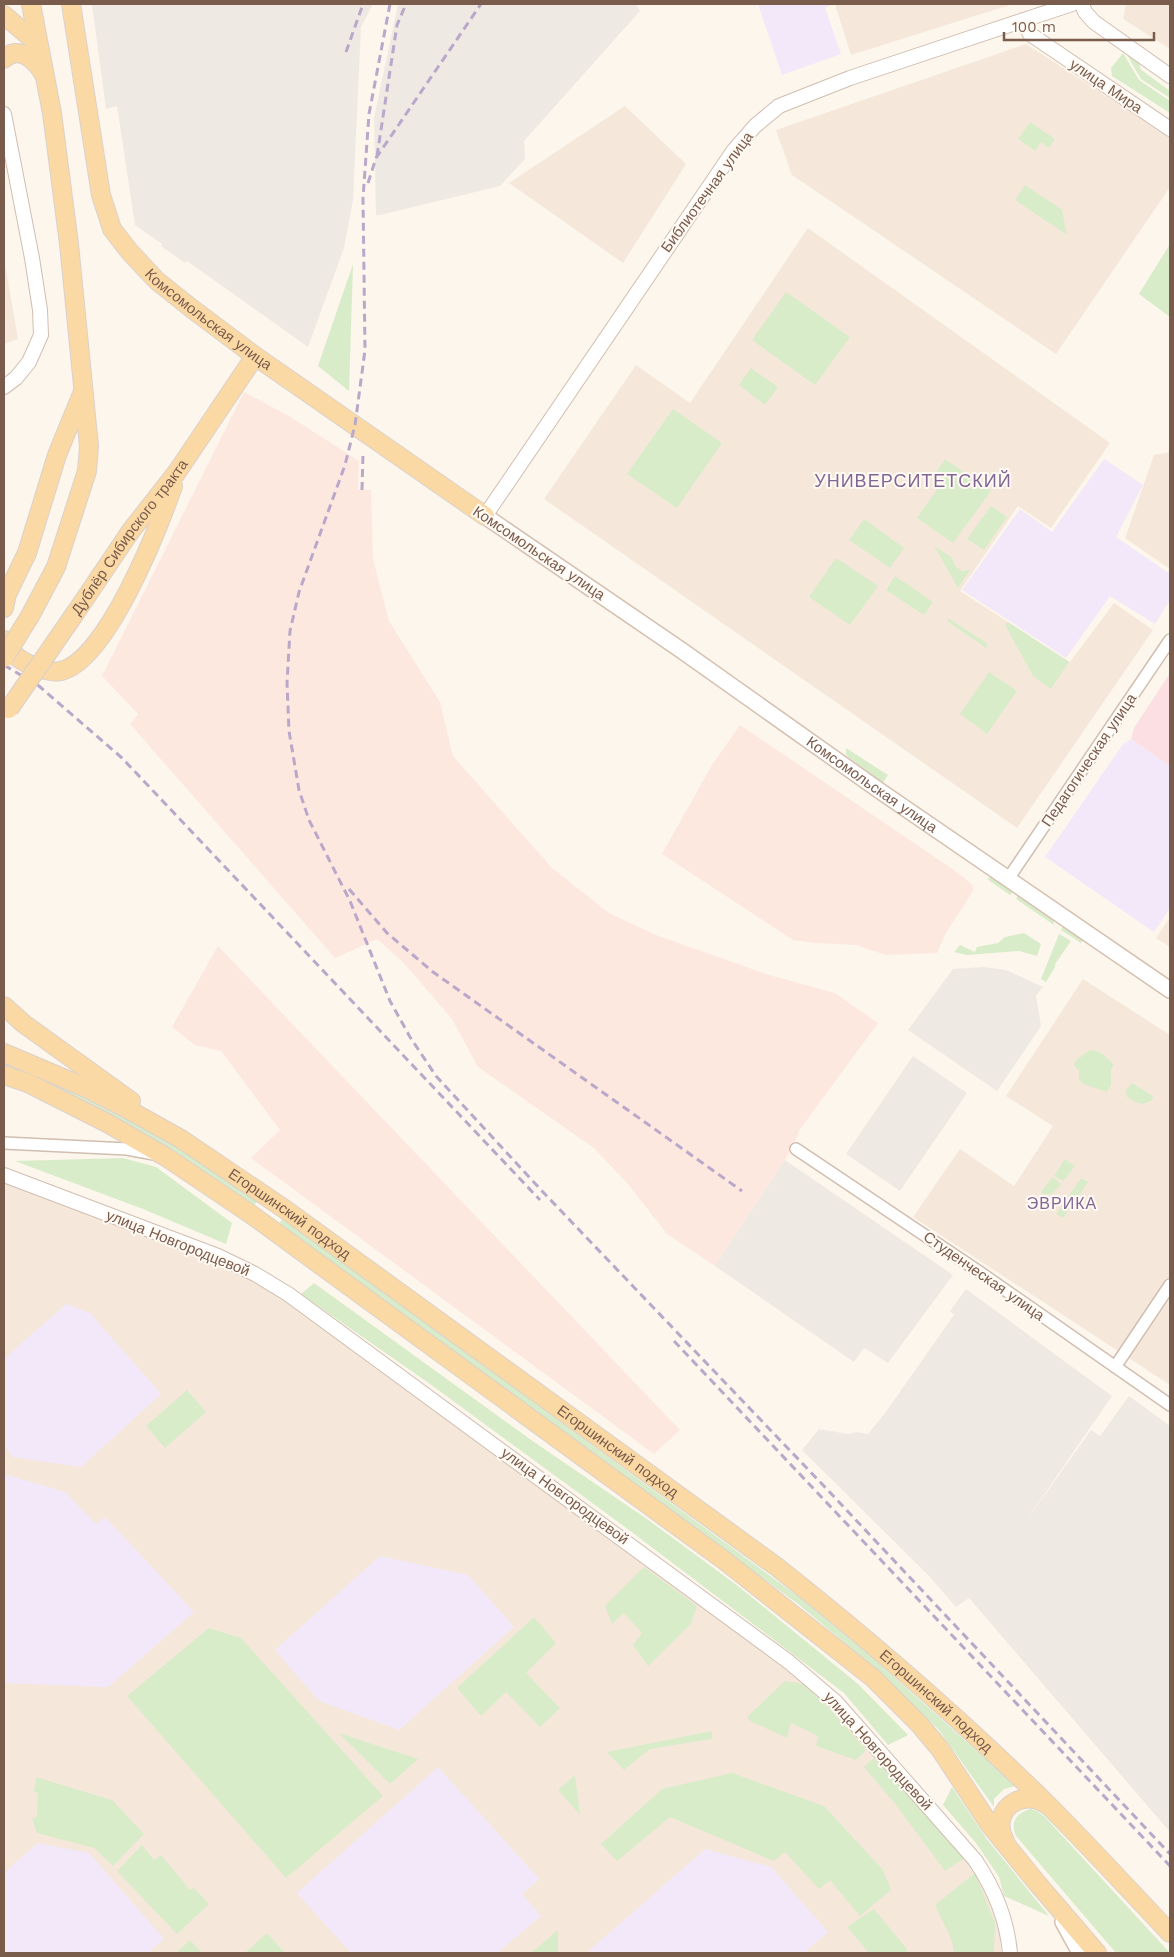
<svg xmlns="http://www.w3.org/2000/svg" width="1174" height="1957" viewBox="0 0 1174 1957" font-family="'Work Sans',sans-serif">
	<style>
		.residential { fill: #f5e8da }
		.commercial { fill: #fde8e0 }
		.industrial { fill: #efe9e4 }
		.education { fill: #f3e8fa }
		.medical { fill: #fbdfe3 }
		.green { fill: #d8ecc9 }
		.lines { fill: none; stroke-linecap: round; stroke-linejoin: round }
		.minor-casing { stroke: #d1beb0; stroke-width: 14 }
		.tertiary-casing { stroke: #d1beb0; stroke-width: 16 }
		.secondary-casing { stroke: #d6c0b0; stroke-width: 18 }
		.primary-casing { stroke: #dad1cd; stroke-width: 20 }
		.minor { stroke: #fff; stroke-width: 11 }
		.tertiary { stroke: #fff; stroke-width: 14 }
		.secondary { stroke: #fff; stroke-width: 15 }
		.primary { stroke: #fbd9a5; stroke-width: 18 }
		.rail { stroke: #b9a8c9; stroke-width: 3; stroke-dasharray: 8 5; stroke-linecap: butt }
		.primary-bridge-casing { stroke: #dad1cd; stroke-width: 20; stroke-linecap: butt }
		.primary-bridge { stroke: #fbd9a5; stroke-width: 18 }
		.labels { text-anchor: middle; stroke-width: 4; stroke-linejoin: round; paint-order: stroke }
		.street-label { font-size: 15px; fill: #7a5c4d; stroke: #fffaf3 }
		.neighbourhood-label { font-size: 16px; letter-spacing: 1px; fill: #846695; stroke: #fffaf3 }
		.quarter-label { font-size: 18px; letter-spacing: 1px; fill: #846695; stroke: #fffaf3 }
	</style>
	<rect width="100%" height="100%" fill="#fdf6ec"/>
	<path class="residential" d="M 835,4 L 1013,4 L 851,55 Z
		M 1126,4 L 1170,4 L 1170,49 L 1123,19 Z
		M 1026,44 L 1170,137 L 1170,187 L 1056,354 L 792,175 L 776,130 Z
		M 625,106 L 686,164 L 623,263 L 509,183 Z
		M 808,228 L 1110,443 L 1051,528 L 1018,506 L 960,591 L 1070,662 L 1114,603 L 1153,630 L 1017,828 L 544,499 L 636,365 L 690,403 Z
		M 4,258 L 18,339 L 4,344 Z
		M 1170,452 L 1170,569 L 1125,538 L 1154,455 Z
		M 1170,917 L 1170,947 L 1156,938 Z
		M 1083,979 L 1170,1035 L 1170,1385 L 913,1217 L 960,1149 L 1014,1186 L 1053,1126 L 1006,1096 Z
		M 4,1181 L 232,1269 L 298,1308 L 470,1437 L 816,1690 L 865,1742 L 981,1877 L 1000,1930 L 1001,1953 L 4,1953 Z"/>
	<path class="commercial" d="M 244,392 L 289,416 L 359,461 L 358,489 L 371,490 L 373,559 L 389,621 L 440,702 L 453,756 L 552,868 L 609,913 L 656,935 L 769,975 L 835,993 L 878,1023 L 798,1132 L 799,1133 L 785,1160 L 715,1266 L 667,1234 L 628,1184 L 594,1148 L 478,1067 L 452,1019 L 403,962 L 377,939 L 335,958 L 130,724 L 138,714 L 102,676 Z
		M 740,725 L 954,870 L 973,885 L 973,891 L 946,933 L 937,953 L 886,955 L 856,945 L 815,943 L 793,940 L 662,854 L 712,765 Z
		M 218,946 L 680,1430 L 654,1454 L 251,1158 L 280,1130 L 221,1051 L 195,1045 L 172,1027 Z"/>
	<path class="industrial" d="M 92,4 L 373,4 L 361,27 L 353,200 L 344,248 L 308,347 L 187,261 L 185,263 L 161,246 L 162,244 L 135,225 L 117,106 L 106,109 Z
		M 398,4 L 636,4 L 640,11 L 524,141 L 525,159 L 500,186 L 380,215 L 376,215 L 374,118 Z
		M 984,967 L 1006,970 L 1043,987 L 1036,995 L 1041,1026 L 997,1091 L 908,1030 L 953,969 Z
		M 913,1056 L 967,1093 L 900,1191 L 846,1154 Z
		M 785,1160 L 953,1275 L 888,1363 L 864,1348 L 854,1362 L 715,1266 Z
		M 966,1289 L 1112,1396 L 1023,1525 L 1091,1430 L 1100,1436 L 1129,1396 L 1170,1426 L 1170,1832 L 969,1598 L 956,1607 L 928,1575 L 802,1450 L 819,1429 L 848,1434 L 856,1432 L 868,1434 L 885,1413 L 954,1315 L 950,1311 Z"/>
	<path class="education" d="M 758,4 L 832,4 L 825,8 L 841,54 L 782,75 Z
		M 1104,459 L 1143,485 L 1116,537 L 1170,574 L 1170,600 L 1155,624 L 1110,596 L 1066,658 L 962,590 L 1020,509 L 1052,532 Z
		M 1131,739 L 1170,766 L 1170,908 L 1154,932 L 1045,857 L 1123,744 Z
		M 66,1304 L 90,1313 L 161,1394 L 81,1467 L 13,1457 L 4,1446 L 4,1359 Z
		M 4,1474 L 65,1492 L 96,1524 L 105,1517 L 194,1612 L 108,1687 L 4,1683 Z
		M 380,1556 L 468,1575 L 514,1627 L 399,1730 L 319,1701 L 275,1650 Z
		M 438,1767 L 539,1879 L 522,1894 L 541,1916 L 497,1953 L 351,1953 L 297,1893 Z
		M 38,1843 L 89,1853 L 164,1939 L 148,1953 L 4,1953 L 4,1873 Z
		M 705,1849 L 771,1867 L 828,1932 L 804,1953 L 591,1953 L 589,1951 Z"/>
	<path class="medical" d="M 1170,673 L 1170,766 L 1131,739 L 1134,728 Z"/>
	<path class="green" d="M 1123,53 L 1139,80 L 1170,101 L 1170,113 L 1112,76 L 1111,68 Z
		M 1126,53 L 1140,62 L 1140,69 L 1170,91 L 1170,98 L 1141,79 Z
		M 1030,122 L 1055,139 L 1049,148 L 1041,142 L 1035,151 L 1018,139 Z
		M 1025,185 L 1062,210 L 1067,235 L 1015,200 Z
		M 1170,244 L 1170,317 L 1139,294 Z
		M 353,264 L 349,391 L 318,366 Z
		M 786,292 L 850,337 L 815,385 L 752,340 Z
		M 751,368 L 778,387 L 765,405 L 739,385 Z
		M 673,409 L 722,443 L 677,508 L 627,474 Z
		M 945,459 L 991,491 L 953,543 L 917,518 L 943,481 L 935,474 Z
		M 991,506 L 1007,517 L 984,550 L 967,539 Z
		M 864,519 L 904,548 L 890,568 L 849,540 Z
		M 934,546 L 951,557 L 955,566 L 962,571 L 970,570 L 958,588 Z
		M 836,558 L 878,586 L 850,625 L 809,597 Z
		M 895,576 L 933,602 L 924,615 L 886,590 Z
		M 948,618 L 988,644 L 986,648 L 947,621 Z
		M 1008,622 L 1069,662 L 1051,689 L 1033,676 L 1005,625 Z
		M 989,672 L 1017,691 L 987,734 L 960,714 Z
		M 846,748 L 888,775 L 883,783 L 848,757 L 846,754 Z
		M 992,876 L 1014,890 L 1010,895 L 987,879 Z
		M 1019,893 L 1053,917 L 1054,925 L 1016,899 Z
		M 1064,924 L 1081,934 L 1083,940 L 1081,943 L 1061,930 Z
		M 1024,933 L 1041,944 L 1037,956 L 1019,951 L 967,955 L 954,952 L 960,945 L 975,952 L 977,947 L 998,943 L 1005,937 Z
		M 1059,934 L 1071,941 L 1055,964 L 1055,967 L 1046,982 L 1041,979 Z
		M 1094,1050 L 1103,1054 L 1114,1065 L 1111,1069 L 1111,1085 L 1107,1092 L 1083,1084 L 1079,1079 L 1079,1071 L 1074,1065 L 1076,1060 C 1083,1057 1085,1050 1094,1050 Z
		M 4,1059 L 57,1080 L 166,1137 L 258,1200 L 253,1207 C 223,1185 193,1163 162,1144 C 111,1114 57,1092 4,1068 Z
		M 1132,1083 L 1153,1096 L 1152,1100 C 1142,1107 1136,1103 1127,1097 L 1126,1090 Z
		M 123,1158 L 156,1167 L 232,1223 L 226,1244 L 143,1209 L 15,1161 Z
		M 1065,1159 L 1075,1166 L 1063,1181 L 1054,1176 Z
		M 1052,1177 L 1061,1184 L 1052,1194 L 1043,1194 L 1041,1192 Z
		M 1081,1178 L 1088,1182 L 1063,1218 L 1056,1214 Z
		M 283,1218 L 803,1600 L 873,1658 L 1016,1786 L 1004,1789 L 994,1799 L 994,1807 L 938,1729 L 871,1665 L 798,1604 L 278,1225 Z
		M 314,1283 L 534,1442 L 647,1519 L 738,1586 L 858,1684 L 908,1735 L 888,1745 L 844,1693 L 629,1530 L 430,1384 L 301,1294 Z
		M 187,1390 L 206,1412 L 165,1448 L 146,1426 Z
		M 644,1567 L 697,1606 L 690,1625 L 648,1666 L 633,1645 L 642,1633 L 624,1613 L 612,1624 L 605,1606 Z
		M 534,1617 L 556,1643 L 526,1673 L 560,1708 L 540,1727 L 506,1692 L 481,1716 L 457,1688 Z
		M 209,1628 L 241,1638 L 383,1796 L 286,1878 L 127,1696 Z
		M 785,1681 L 803,1684 L 832,1711 L 866,1750 L 856,1760 L 816,1746 L 818,1736 L 791,1723 L 787,1738 L 750,1721 L 747,1717 Z
		M 712,1731 L 712,1739 L 650,1749 L 624,1770 L 607,1752 Z
		M 339,1733 L 418,1759 L 390,1784 Z
		M 874,1758 L 965,1858 L 945,1871 L 896,1805 L 864,1767 Z
		M 732,1773 L 824,1806 L 883,1870 L 891,1890 L 860,1916 L 830,1880 L 819,1889 L 785,1852 L 774,1861 L 670,1817 L 617,1861 L 601,1844 L 662,1789 Z
		M 575,1775 L 580,1815 L 558,1790 Z
		M 36,1777 L 112,1800 L 144,1834 L 113,1866 L 94,1848 L 37,1833 L 32,1818 L 37,1817 L 38,1793 L 34,1792 Z
		M 952,1787 L 986,1838 L 1049,1916 L 1004,1896 L 999,1877 L 976,1843 L 943,1805 Z
		M 1030,1809 L 1037,1811 L 1044,1816 L 1170,1953 L 1116,1953 L 1016,1836 C 1010,1823 1016,1813 1030,1809 Z
		M 142,1845 L 154,1860 L 161,1855 L 190,1890 L 194,1888 L 209,1904 L 177,1934 L 117,1871 Z
		M 975,1873 L 995,1923 L 994,1953 L 954,1953 L 952,1941 L 935,1905 Z
		M 874,1909 L 907,1949 L 907,1953 L 869,1953 L 847,1927 Z
		M 558,1930 L 558,1953 L 531,1953 Z
		M 267,1933 L 285,1953 L 245,1953 Z
		M 190,1940 L 202,1953 L 176,1953 Z"/>
	<g class="lines">
		<defs>
			<path id="minor" d="M 1008,879 L 1170,640
				M 4,1143 L 127,1149 L 154,1154
				M 796,1149 L 978,1271 L 1170,1405
				M 1115,1367 L 1170,1285"/>
			<path id="tertiary" d="M 1082,4 L 1085,12 L 1094,22 L 1170,76
				M 1023,20 L 1030,34 L 1170,129
				M 4,114 L 32,258 L 40,310 L 41,335 L 29,362 L 16,378 L 4,387
				M 485,516 L 734,150 L 755,126 L 779,106 L 850,78 L 1072,4
				M 4,1175 L 218,1256 L 255,1274 L 288,1294 L 789,1662 L 836,1702 L 975,1860 C 994,1888 1007,1919 1010,1953"/>
			<g id="secondary">
				<path id="s1" d="M 485,516 L 681,650 L 880,791 L 1170,990"/>
				<path d="M 1063,1922 L 1080,1953"/>
			</g>
			<g id="primary">
				<path id="s2" d="M 71,4 L 101,195 L 112,229 L 129,251 L 156,280 L 191,308 L 255,356 L 485,516"/>
				<path d="M 4,15 L 38,44"/>
				<path d="M 4,59 C 18,44 35,60 43,73"/>
				<path d="M 4,608 L 7,594 L 27,553 L 57,455 L 82,394"/>
				<path id="s3" d="M 76,612 L 130,532 L 177,472 L 255,356"/>
				<path d="M 30,616 L 56,567 L 87,471 L 89,446 L 69,244 L 52,113 L 31,4"/>
				<path d="M 4,640 C 10,655 24,663 38,668 C 45,670 53,673 61,671 C 107,660 158,529 173,486"/>
				<path d="M 4,1006 L 24,1024 L 131,1101"/>
				<path id="s4" d="M 4,1053 L 84,1087 L 120,1105 L 181,1139 L 286,1210 L 777,1567 C 872,1642 964,1722 1050,1807 C 1091,1848 1130,1891 1170,1933"/>
				<path d="M 4,1075 L 28,1083 L 109,1124 L 166,1157 L 252,1215 L 725,1561 L 873,1678 L 920,1725 L 940,1749 L 990,1825 L 1037,1883 L 1097,1953"/>
				<path d="M 1005,1841 C 989,1813 1019,1787 1046,1804"/>
			</g>
		</defs>
		<use href="#minor" class="minor-casing"/>
		<use href="#tertiary" class="tertiary-casing"/>
		<use href="#secondary" class="secondary-casing"/>
		<use href="#primary" class="primary-casing"/>
		<use href="#minor" class="minor"/>
		<use href="#tertiary" class="tertiary"/>
		<use href="#secondary" class="secondary"/>
		<use href="#primary" class="primary"/>
		<path class="rail" d="M 390,4 L 369,114 L 363,198 L 365,350 L 355,425 L 345,465 L 299,592 L 290,631 L 287,683 L 289,731 L 299,790 L 309,820 L 350,901 L 390,1001 L 410,1037 L 436,1076 L 542,1191 L 822,1484 L 1170,1854
			M 346,52 L 363,4
			M 377,156 L 397,25 L 406,4
			M 368,183 L 376,158 L 481,4
			M 362,490 L 363,454
			M 4,665 L 39,686 L 122,758 L 540,1200
			M 349,889 L 387,933 L 433,972 L 742,1191
			M 674,1341 L 1170,1866"/>
		<defs>
			<path id="primary-bridge" d="M 4,658 L 30,616
				M 9,709 L 76,612"/>
		</defs>
		<use href="#primary-bridge" class="primary-bridge-casing"/>
		<use href="#primary-bridge" class="primary-bridge"/>
	</g>
	<g class="labels">
		<g class="street-label">
			<text transform="translate(1106 86) rotate(34)" y="5">улица Мира</text>
			<text transform="translate(707 192) rotate(-54)" y="5">Библиотечная улица</text>
			<text dy="5" stroke="none"><textPath href="#s2" startOffset="362">Комсомольская улица</textPath></text>
			<text dy="5" stroke="none"><textPath href="#s3" startOffset="92">Дублёр Сибирского тракта</textPath></text>
			<text transform="translate(539 553) rotate(34)" y="5">Комсомольская улица</text>
			<text transform="translate(1089 760) rotate(-56)" y="5">Педагогическая улица</text>
			<text dy="5" stroke="none"><textPath href="#s1" startOffset="471">Комсомольская улица</textPath></text>
			<text dy="5" stroke="none"><textPath href="#s4" startOffset="329">Егоршинский подход</textPath></text>
			<text transform="translate(178 1243) rotate(22)" y="5">улица Новгородцевой</text>
			<text transform="translate(984 1276) rotate(35)" y="5">Студенческая улица</text>
			<text dy="5" stroke="none"><textPath href="#s4" startOffset="734">Егоршинский подход</textPath></text>
			<text transform="translate(565 1496) rotate(36)" y="5">улица Новгородцевой</text>
			<text dy="5" stroke="none"><textPath href="#s4" startOffset="1139">Егоршинский подход</textPath></text>
			<text transform="translate(878 1751) rotate(48)" y="5">улица Новгородцевой</text>
		</g>
		<g class="neighbourhood-label">
			<text x="1062" y="1209">ЭВРИКА</text>
		</g>
		<g class="quarter-label">
			<text x="913" y="487">УНИВЕРСИТЕТСКИЙ</text>
		</g>
	</g>
	<rect width="1174" height="1957" fill="none" stroke="#7a5c4d" stroke-width="10"/>
	<path d="M1004 32v8h150v-8" fill="none" stroke="#7a5c4d" stroke-width="2.5"/>
	<text x="1012" y="32" font-size="15" fill="#7a5c4d" stroke="#fffaf3" stroke-width="4" paint-order="stroke">100 m</text>
</svg>
